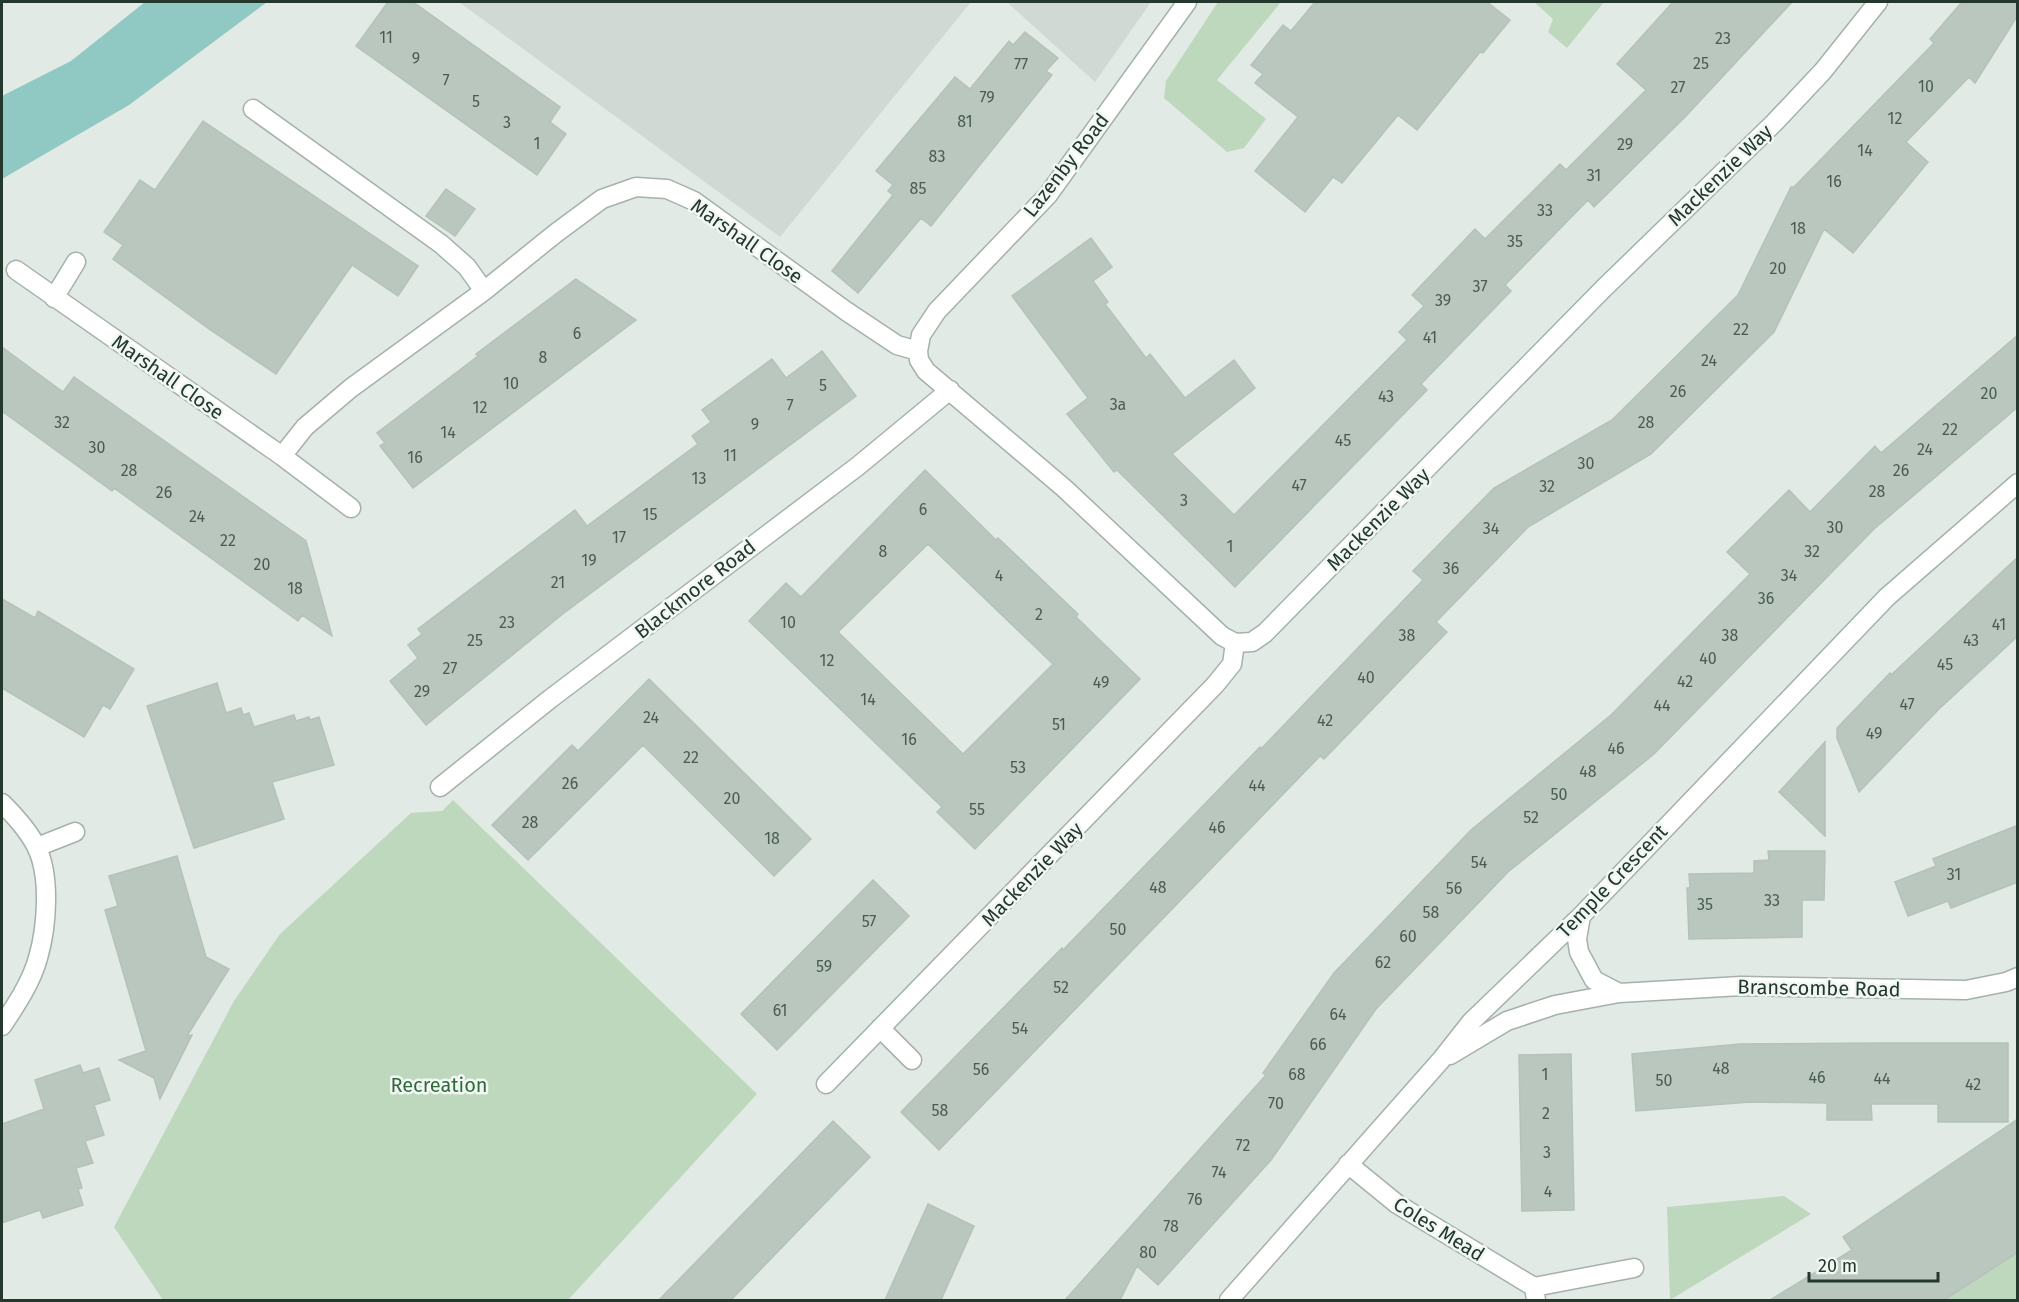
<svg xmlns="http://www.w3.org/2000/svg" width="2019" height="1302" viewBox="0 0 2019 1302" font-family="'Fira Sans',sans-serif">
	<style>
		.built { fill: #d0d9d3 }
		.green { fill: #bdd8bd }
		.water { fill: #90c8c3 }
		.building { fill: #bac7bf; stroke: #b4c2b9; stroke-width: 1.5; fill-rule: evenodd }
		.lines { fill: none; stroke-linecap: round; stroke-linejoin: round }
		.minor-casing { stroke: #a5b1aa; stroke-width: 21 }
		.minor { stroke: #fff; stroke-width: 18 }
		.labels { text-anchor: middle; stroke-width: 5; stroke-linejoin: round; paint-order: stroke }
		.number-label { font-size: 16px; fill: #4a5c52 }
		.street-label { font-size: 20px; fill: #24382e; stroke: #f1f7f3 }
		.park-label { font-size: 20px; fill: #336a3b; stroke: #f1f7f3 }
	</style>
	<rect width="100%" height="100%" fill="#e1eae4"/>
	<path class="built" d="M 459,2 L 971,2 L 780,237 Z
		M 1007,2 L 1151,2 L 1095,82 Z"/>
	<path class="green" d="M 1218,2 L 1281,2 L 1217,80 L 1266,119 L 1244,148 L 1227,152 L 1164,98 L 1166,81 Z
		M 1534,2 L 1604,2 L 1567,48 L 1548,32 L 1553,19 Z
		M 453,800 L 757,1094 L 568,1300 L 163,1300 L 114,1227 L 234,1001 L 280,934 L 411,813 L 442,811 Z
		M 1784,1196 L 1811,1214 L 1670,1300 L 1667,1207 Z
		M 2017,1252 L 2017,1300 L 1944,1300 Z"/>
	<path class="water" d="M 145,2 L 267,2 L 129,105 L 2,179 L 2,96 L 71,61 Z"/>
	<path class="building" d="M 388,2 L 413,2 L 560,107 L 550,122 L 566,134 L 537,175 L 356,46 Z
		M 1315,2 L 1487,2 L 1510,20 L 1483,53 L 1480,52 L 1417,130 L 1398,115 L 1342,183 L 1333,177 L 1305,212 L 1255,171 L 1298,117 L 1255,83 L 1263,74 L 1251,65 L 1283,25 L 1291,31 Z
		M 1673,2 L 1792,2 L 1685,117 L 1594,207 L 1588,200 L 1505,285 L 1511,291 L 1421,384 L 1427,390 L 1235,587 L 1117,470 L 1114,472 L 1067,414 L 1088,398 L 1012,296 L 1091,238 L 1112,267 L 1093,281 L 1108,302 L 1105,304 L 1146,358 L 1150,354 L 1185,398 L 1234,360 L 1255,388 L 1172,454 L 1234,515 L 1407,340 L 1399,332 L 1424,306 L 1412,295 L 1475,229 L 1485,239 L 1560,164 L 1566,170 L 1646,90 L 1617,64 Z
		M 1962,2 L 2018,2 L 2018,15 L 1975,83 L 1969,77 L 1906,142 L 1928,162 L 1853,253 L 1824,229 L 1774,332 L 1651,454 L 1528,527 L 1436,622 L 1447,632 L 1324,759 L 1320,756 L 939,1150 L 901,1112 L 1062,948 L 1063,950 L 1260,747 L 1261,749 L 1423,580 L 1413,571 L 1494,488 L 1612,420 L 1738,295 L 1791,187 L 1794,187 L 1934,43 L 1930,39 Z
		M 1025,32 L 1058,58 L 1046,71 L 1052,75 L 931,226 L 921,218 L 858,293 L 832,271 L 893,195 L 888,191 L 893,185 L 876,171 L 955,77 L 970,89 L 1009,41 L 1013,45 Z
		M 203,121 L 418,266 L 398,296 L 352,265 L 276,374 L 209,329 L 113,259 L 123,245 L 104,232 L 140,180 L 155,190 Z
		M 446,189 L 475,209 L 455,236 L 426,216 Z
		M 576,279 L 636,320 L 413,488 L 380,446 L 385,443 L 377,433 L 478,356 L 476,354 Z
		M 2018,335 L 2018,407 L 1874,529 L 1654,754 L 1508,872 L 1485,896 L 1376,1009 L 1271,1160 L 1158,1285 L 1137,1266 L 1120,1300 L 1065,1300 L 1266,1075 L 1263,1073 L 1334,973 L 1471,830 L 1611,715 L 1750,574 L 1727,552 L 1789,490 L 1810,512 L 1875,446 L 1881,453 Z
		M 2,347 L 63,392 L 74,377 L 306,541 L 332,636 L 302,615 L 298,621 L 114,488 L 112,491 L 2,411 Z
		M 822,351 L 856,396 L 564,613 L 426,725 L 390,681 L 418,658 L 408,645 L 422,634 L 418,629 L 575,510 L 587,526 L 698,444 L 692,436 L 711,422 L 702,410 L 772,359 L 786,378 Z
		M 925,470 L 996,540 L 998,538 L 1078,614 L 1076,617 L 1140,679 L 975,849 L 937,812 L 942,807 L 749,621 L 786,583 L 801,597 ZM 928,544 L 1053,664 L 963,754 L 838,632 Z
		M 2018,557 L 2018,636 L 1939,709 L 1859,792 L 1837,738 L 1837,728 L 1890,673 L 1891,675 Z
		M 2,599 L 35,618 L 38,611 L 134,669 L 110,709 L 103,705 L 84,737 L 2,688 Z
		M 649,679 L 811,839 L 774,876 L 643,745 L 528,860 L 492,825 L 572,745 L 578,751 Z
		M 217,683 L 226,713 L 241,708 L 243,715 L 249,713 L 254,727 L 294,715 L 296,721 L 309,717 L 310,720 L 319,717 L 334,765 L 272,782 L 284,819 L 194,848 L 147,706 Z
		M 1825,742 L 1825,836 L 1779,792 Z
		M 2018,825 L 2018,882 L 1951,908 L 1948,901 L 1908,916 L 1895,882 L 1936,866 L 1933,859 Z
		M 1768,851 L 1825,851 L 1824,900 L 1802,900 L 1802,937 L 1689,939 L 1687,888 L 1690,888 L 1689,874 L 1754,873 L 1754,861 L 1769,860 Z
		M 177,856 L 206,957 L 229,969 L 187,1036 L 192,1035 L 160,1099 L 154,1078 L 119,1060 L 146,1051 L 105,910 L 118,906 L 109,876 Z
		M 873,880 L 909,916 L 777,1050 L 741,1014 Z
		M 1881,1043 L 2008,1043 L 2008,1122 L 1938,1122 L 1938,1104 L 1871,1104 L 1872,1120 L 1827,1120 L 1827,1103 L 1750,1102 L 1636,1111 L 1632,1054 L 1740,1044 Z
		M 1571,1054 L 1574,1210 L 1522,1211 L 1519,1055 Z
		M 80,1065 L 83,1073 L 99,1068 L 110,1100 L 94,1105 L 104,1135 L 85,1141 L 93,1163 L 76,1168 L 82,1188 L 78,1189 L 83,1205 L 43,1218 L 40,1210 L 2,1223 L 2,1124 L 44,1109 L 35,1080 Z
		M 2018,1119 L 2018,1252 L 1944,1300 L 1770,1300 L 1852,1250 L 1843,1237 Z
		M 833,1121 L 870,1157 L 789,1240 L 731,1300 L 659,1300 Z
		M 928,1204 L 974,1226 L 941,1300 L 885,1300 Z"/>
	<g class="lines">
		<defs>
			<path id="minor" d="M 1187,2 L 1048,195 L 937,311 L 921,335 L 918,351 L 919,360 L 926,371 L 1064,488 L 1222,636 L 1235,643
				M 253,109 L 441,244 L 467,267 L 484,291
				M 16,270 L 282,456 L 305,427 L 351,388 L 484,291 L 556,233 L 602,199 L 636,187 L 667,189 L 694,201 L 846,311 L 897,345 L 918,351
				M 54,298 L 76,262
				M 282,456 L 351,508
				M 440,787 L 550,699 L 858,466 L 950,390
				M 2,803 C 14,815 28,830 36,846 C 51,875 47,927 38,958 C 31,983 16,1005 2,1026
				M 37,847 L 75,832
				M 1581,916 L 1577,939 L 1579,952 L 1594,980 L 1619,993
				M 880,1028 L 912,1060
				M 1450,1055 L 1507,1021 L 1555,1005 L 1619,993 L 1741,986 L 1966,990 L 2006,982 L 2018,977
				M 826,1084 L 1215,685 L 1232,664 L 1235,643 L 1252,642 L 1265,633 L 1603,289 L 1774,123 L 1823,71 L 1878,2
				M 1348,1164 L 1397,1204 L 1534,1287 L 1536,1300
				M 1534,1287 L 1634,1268
				M 1229,1300 L 1441,1060 L 1471,1022 L 1581,916 L 1887,597 L 2018,483"/>
		</defs>
		<use href="#minor" class="minor-casing"/>
		<use href="#minor" class="minor"/>
	</g>
	<g class="labels">
		<g class="number-label">
			<text x="386" y="43">11</text>
			<text x="1723" y="44">23</text>
			<text x="416" y="64">9</text>
			<text x="1701" y="69">25</text>
			<text x="1021" y="70">77</text>
			<text x="446" y="86">7</text>
			<text x="1926" y="92">10</text>
			<text x="1678" y="93">27</text>
			<text x="987" y="103">79</text>
			<text x="476" y="107">5</text>
			<text x="1895" y="124">12</text>
			<text x="965" y="127">81</text>
			<text x="507" y="128">3</text>
			<text x="537" y="149">1</text>
			<text x="1625" y="150">29</text>
			<text x="1865" y="156">14</text>
			<text x="937" y="162">83</text>
			<text x="1594" y="181">31</text>
			<text x="1834" y="187">16</text>
			<text x="918" y="194">85</text>
			<text x="1545" y="216">33</text>
			<text x="1798" y="234">18</text>
			<text x="1515" y="247">35</text>
			<text x="1778" y="274">20</text>
			<text x="1480" y="292">37</text>
			<text x="1443" y="306">39</text>
			<text x="1741" y="335">22</text>
			<text x="577" y="339">6</text>
			<text x="1430" y="343">41</text>
			<text x="543" y="363">8</text>
			<text x="1709" y="366">24</text>
			<text x="511" y="389">10</text>
			<text x="823" y="391">5</text>
			<text x="1678" y="397">26</text>
			<text x="1989" y="399">20</text>
			<text x="1386" y="402">43</text>
			<text x="1118" y="410">3a</text>
			<text x="790" y="411">7</text>
			<text x="480" y="413">12</text>
			<text x="62" y="428">32</text>
			<text x="1646" y="428">28</text>
			<text x="755" y="430">9</text>
			<text x="1950" y="435">22</text>
			<text x="448" y="438">14</text>
			<text x="1343" y="446">45</text>
			<text x="97" y="453">30</text>
			<text x="1925" y="455">24</text>
			<text x="730" y="461">11</text>
			<text x="415" y="463">16</text>
			<text x="1586" y="469">30</text>
			<text x="129" y="476">28</text>
			<text x="1901" y="476">26</text>
			<text x="699" y="484">13</text>
			<text x="1299" y="491">47</text>
			<text x="1547" y="492">32</text>
			<text x="1877" y="497">28</text>
			<text x="164" y="498">26</text>
			<text x="1184" y="506">3</text>
			<text x="923" y="515">6</text>
			<text x="650" y="520">15</text>
			<text x="197" y="522">24</text>
			<text x="1835" y="533">30</text>
			<text x="1491" y="534">34</text>
			<text x="619" y="543">17</text>
			<text x="228" y="546">22</text>
			<text x="1230" y="552">1</text>
			<text x="883" y="557">8</text>
			<text x="1812" y="557">32</text>
			<text x="589" y="566">19</text>
			<text x="262" y="570">20</text>
			<text x="1451" y="574">36</text>
			<text x="999" y="581">4</text>
			<text x="1789" y="581">34</text>
			<text x="558" y="588">21</text>
			<text x="295" y="594">18</text>
			<text x="1766" y="604">36</text>
			<text x="1039" y="620">2</text>
			<text x="507" y="628">23</text>
			<text x="788" y="628">10</text>
			<text x="1999" y="630">41</text>
			<text x="1407" y="641">38</text>
			<text x="1730" y="641">38</text>
			<text x="475" y="646">25</text>
			<text x="1971" y="646">43</text>
			<text x="1708" y="664">40</text>
			<text x="827" y="666">12</text>
			<text x="1945" y="670">45</text>
			<text x="450" y="674">27</text>
			<text x="1366" y="683">40</text>
			<text x="1685" y="687">42</text>
			<text x="1101" y="688">49</text>
			<text x="422" y="697">29</text>
			<text x="868" y="705">14</text>
			<text x="1907" y="710">47</text>
			<text x="1662" y="711">44</text>
			<text x="651" y="723">24</text>
			<text x="1325" y="726">42</text>
			<text x="1059" y="730">51</text>
			<text x="1874" y="739">49</text>
			<text x="909" y="745">16</text>
			<text x="1616" y="754">46</text>
			<text x="691" y="763">22</text>
			<text x="1018" y="773">53</text>
			<text x="1588" y="777">48</text>
			<text x="570" y="789">26</text>
			<text x="1257" y="791">44</text>
			<text x="1559" y="800">50</text>
			<text x="732" y="804">20</text>
			<text x="977" y="815">55</text>
			<text x="1531" y="823">52</text>
			<text x="530" y="828">28</text>
			<text x="1217" y="833">46</text>
			<text x="772" y="844">18</text>
			<text x="1479" y="868">54</text>
			<text x="1954" y="880">31</text>
			<text x="1158" y="893">48</text>
			<text x="1454" y="894">56</text>
			<text x="1772" y="906">33</text>
			<text x="1705" y="910">35</text>
			<text x="1431" y="918">58</text>
			<text x="869" y="927">57</text>
			<text x="1118" y="935">50</text>
			<text x="1408" y="942">60</text>
			<text x="1383" y="968">62</text>
			<text x="824" y="972">59</text>
			<text x="1061" y="993">52</text>
			<text x="780" y="1016">61</text>
			<text x="1338" y="1020">64</text>
			<text x="1020" y="1034">54</text>
			<text x="1318" y="1050">66</text>
			<text x="1721" y="1074">48</text>
			<text x="981" y="1075">56</text>
			<text x="1297" y="1080">68</text>
			<text x="1545" y="1080">1</text>
			<text x="1817" y="1083">46</text>
			<text x="1882" y="1084">44</text>
			<text x="1664" y="1086">50</text>
			<text x="1973" y="1090">42</text>
			<text x="1276" y="1109">70</text>
			<text x="940" y="1116">58</text>
			<text x="1546" y="1119">2</text>
			<text x="1243" y="1151">72</text>
			<text x="1547" y="1158">3</text>
			<text x="1219" y="1178">74</text>
			<text x="1548" y="1197">4</text>
			<text x="1195" y="1205">76</text>
			<text x="1171" y="1232">78</text>
			<text x="1148" y="1258">80</text>
		</g>
		<g class="street-label">
			<text transform="translate(1066 165) rotate(-52)" y="7">Lazenby Road</text>
			<text transform="translate(1720 175) rotate(-44)" y="7">Mackenzie Way</text>
			<text transform="translate(747 241) rotate(35)" y="7">Marshall Close</text>
			<text transform="translate(168 377) rotate(35)" y="7">Marshall Close</text>
			<text transform="translate(1378 519) rotate(-45)" y="7">Mackenzie Way</text>
			<text transform="translate(695 589) rotate(-38)" y="7">Blackmore Road</text>
			<text transform="translate(1032 874) rotate(-46)" y="7">Mackenzie Way</text>
			<text transform="translate(1612 881) rotate(-46)" y="7">Temple Crescent</text>
			<text transform="translate(1819 988) rotate(1)" y="7">Branscombe Road</text>
			<text transform="translate(1439 1229) rotate(32)" y="7">Coles Mead</text>
		</g>
		<g class="park-label">
			<text x="439" y="1092">Recreation</text>
		</g>
	</g>
	<rect width="2019" height="1302" fill="none" stroke="#24382e" stroke-width="6"/>
	<path d="M1809 1272v9h129v-9" fill="none" stroke="#24382e" stroke-width="3"/>
	<text x="1818" y="1272" font-size="18" fill="#24382e" stroke="#f1f7f3" stroke-width="4.5" paint-order="stroke">20 m</text>
</svg>
